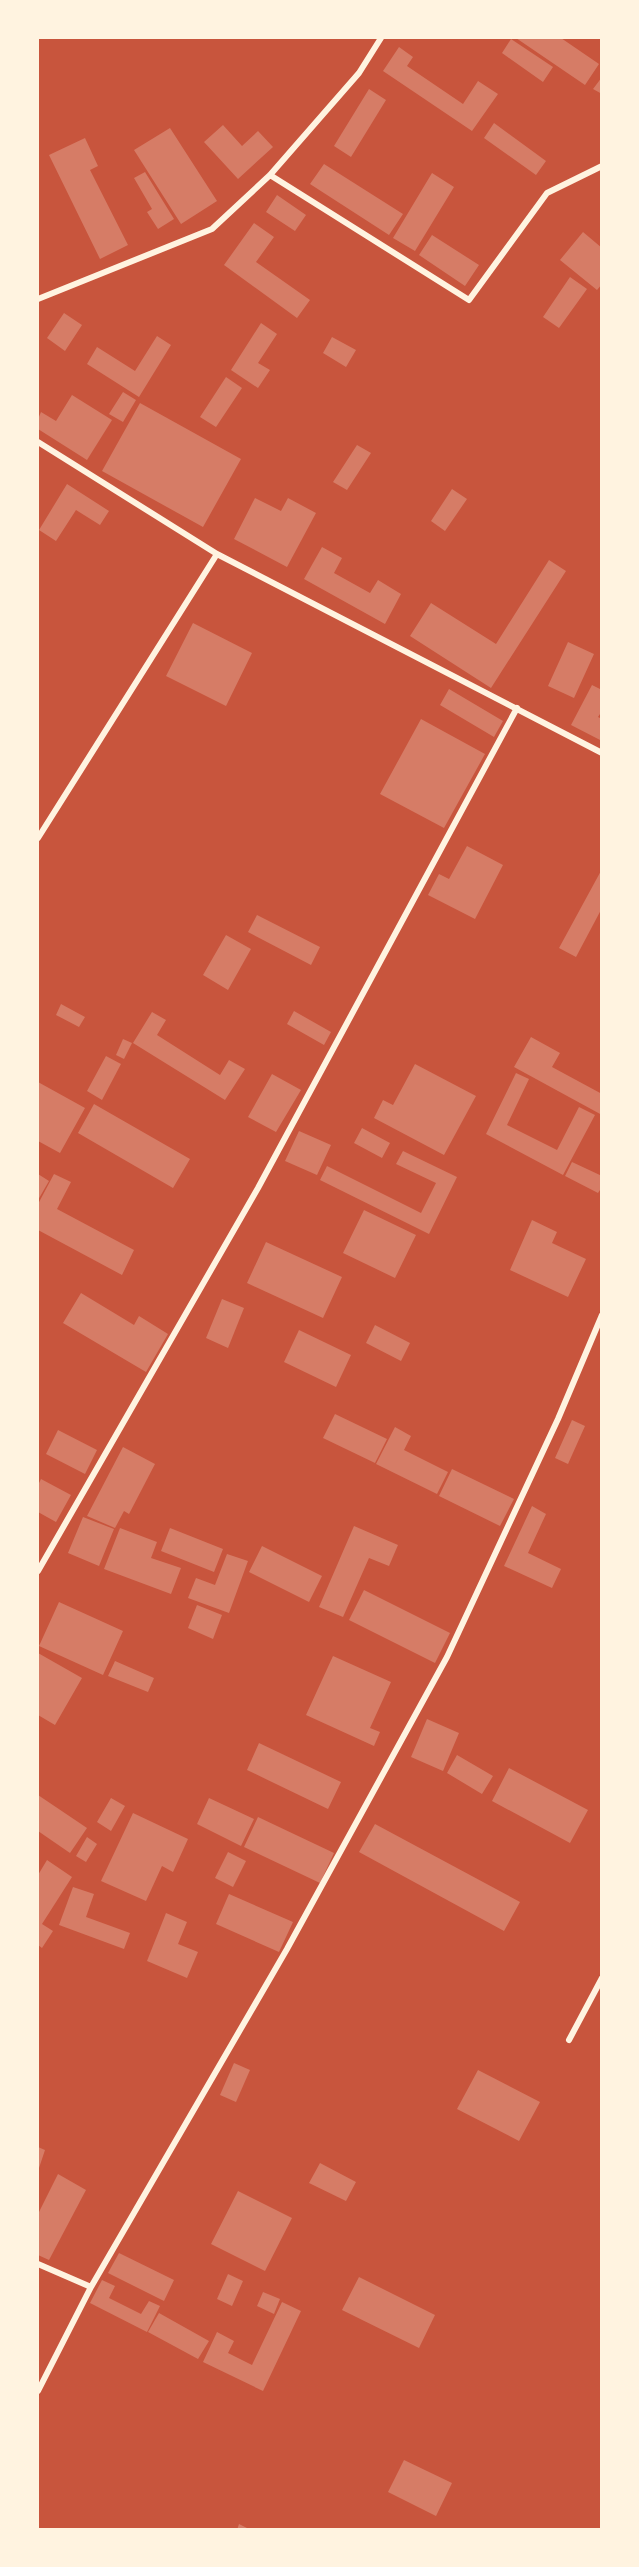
<svg xmlns="http://www.w3.org/2000/svg" width="639" height="2567" viewBox="0 0 639 2567" font-family="'Roboto Serif',serif">
	<style>
		.building { fill: #d67c66 }
		.lines { fill: none; stroke-linecap: round; stroke-linejoin: round }
		.minor { stroke: #fff3e0; stroke-width: 6 }
	</style>
	<rect width="100%" height="100%" fill="#c8553d"/>
	<path class="building" d="M 516,38 L 561,38 L 599,64 L 585,85 Z
		M 511,39 L 553,67 L 543,82 L 502,53 Z
		M 399,47 L 413,57 L 407,66 L 463,104 L 478,81 L 498,94 L 472,131 L 383,71 Z
		M 602,77 L 602,94 L 593,89 Z
		M 369,89 L 386,100 L 351,157 L 334,146 Z
		M 494,123 L 546,161 L 536,175 L 484,138 Z
		M 223,125 L 242,146 L 258,131 L 273,147 L 238,179 L 204,142 Z
		M 170,128 L 217,201 L 181,224 L 134,150 Z
		M 85,138 L 98,166 L 90,170 L 128,245 L 100,259 L 49,155 Z
		M 324,164 L 403,214 L 389,235 L 310,184 Z
		M 145,172 L 174,219 L 158,229 L 147,212 L 152,209 L 134,178 Z
		M 432,173 L 454,187 L 415,251 L 393,238 Z
		M 277,195 L 306,215 L 295,231 L 266,212 Z
		M 254,223 L 274,237 L 256,262 L 310,300 L 297,318 L 224,265 Z
		M 583,232 L 602,248 L 602,284 L 597,290 L 560,260 Z
		M 432,235 L 479,265 L 465,286 L 419,255 Z
		M 570,277 L 587,289 L 559,328 L 543,317 Z
		M 64,313 L 82,325 L 65,351 L 47,338 Z
		M 261,323 L 277,334 L 258,363 L 270,370 L 258,388 L 231,370 Z
		M 157,336 L 171,345 L 139,397 L 87,364 L 97,347 L 135,371 Z
		M 332,337 L 356,350 L 346,367 L 323,353 Z
		M 226,377 L 242,388 L 216,427 L 200,417 Z
		M 123,392 L 136,400 L 123,422 L 109,414 Z
		M 72,395 L 112,420 L 87,460 L 38,429 L 38,419 L 41,412 L 56,421 Z
		M 140,403 L 241,459 L 203,527 L 102,471 Z
		M 357,445 L 371,453 L 347,490 L 333,482 Z
		M 67,484 L 109,511 L 100,525 L 76,510 L 56,541 L 39,530 Z
		M 452,489 L 467,499 L 445,531 L 431,521 Z
		M 255,498 L 281,511 L 288,498 L 316,513 L 287,567 L 234,539 Z
		M 322,547 L 342,558 L 334,573 L 370,593 L 378,580 L 401,594 L 385,624 L 304,579 Z
		M 549,560 L 566,571 L 491,688 L 410,636 L 431,603 L 496,644 Z
		M 193,623 L 252,653 L 226,706 L 166,676 Z
		M 568,642 L 594,654 L 574,698 L 548,686 Z
		M 592,685 L 602,690 L 602,711 L 598,717 L 602,719 L 602,741 L 571,725 Z
		M 449,689 L 503,721 L 494,737 L 440,705 Z
		M 421,719 L 485,754 L 444,828 L 380,794 Z
		M 467,846 L 503,865 L 475,919 L 428,895 L 439,874 L 449,879 Z
		M 602,869 L 602,908 L 576,957 L 559,948 Z
		M 257,915 L 320,947 L 311,965 L 248,932 Z
		M 226,935 L 251,949 L 228,990 L 203,975 Z
		M 61,1004 L 85,1017 L 79,1027 L 56,1015 Z
		M 294,1011 L 331,1032 L 324,1045 L 287,1024 Z
		M 152,1012 L 166,1020 L 157,1035 L 220,1075 L 229,1060 L 245,1069 L 225,1100 L 133,1043 Z
		M 531,1037 L 560,1053 L 552,1067 L 602,1094 L 602,1115 L 514,1067 Z
		M 123,1039 L 132,1043 L 124,1059 L 116,1055 Z
		M 106,1056 L 121,1064 L 102,1100 L 87,1091 Z
		M 415,1064 L 476,1096 L 444,1155 L 374,1118 L 383,1100 L 393,1105 Z
		M 516,1073 L 529,1079 L 507,1125 L 557,1150 L 579,1107 L 595,1115 L 563,1175 L 486,1134 Z
		M 272,1074 L 301,1090 L 276,1132 L 248,1117 Z
		M 38,1082 L 85,1108 L 60,1153 L 38,1141 Z
		M 94,1104 L 190,1159 L 173,1188 L 78,1133 Z
		M 362,1128 L 390,1143 L 382,1158 L 354,1143 Z
		M 299,1131 L 331,1145 L 317,1175 L 285,1161 Z
		M 403,1151 L 457,1177 L 429,1234 L 320,1180 L 327,1166 L 421,1213 L 436,1183 L 396,1164 Z
		M 572,1162 L 602,1176 L 602,1187 L 598,1193 L 565,1176 Z
		M 38,1174 L 49,1181 L 38,1200 Z
		M 54,1174 L 71,1182 L 57,1209 L 134,1250 L 122,1275 L 38,1230 L 38,1204 Z
		M 364,1210 L 416,1235 L 395,1278 L 343,1253 Z
		M 532,1220 L 557,1232 L 552,1243 L 586,1259 L 568,1297 L 510,1270 Z
		M 266,1242 L 342,1277 L 323,1318 L 247,1283 Z
		M 81,1293 L 134,1325 L 139,1316 L 168,1334 L 146,1372 L 63,1323 Z
		M 222,1299 L 244,1308 L 228,1348 L 206,1338 Z
		M 375,1325 L 410,1343 L 401,1361 L 366,1343 Z
		M 299,1330 L 351,1355 L 336,1387 L 284,1362 Z
		M 335,1414 L 387,1439 L 375,1463 L 323,1438 Z
		M 572,1420 L 585,1426 L 568,1464 L 555,1458 Z
		M 395,1427 L 411,1436 L 404,1450 L 448,1472 L 437,1494 L 376,1464 Z
		M 58,1430 L 97,1450 L 85,1474 L 46,1454 Z
		M 123,1447 L 155,1464 L 129,1514 L 124,1511 L 115,1528 L 87,1516 Z
		M 452,1469 L 514,1499 L 500,1526 L 439,1496 Z
		M 41,1479 L 71,1495 L 56,1522 L 38,1512 L 38,1485 Z
		M 532,1506 L 546,1514 L 528,1553 L 561,1569 L 552,1588 L 504,1566 Z
		M 83,1517 L 114,1529 L 99,1566 L 68,1553 Z
		M 354,1526 L 398,1545 L 389,1566 L 369,1558 L 343,1617 L 319,1607 Z
		M 120,1528 L 157,1542 L 151,1558 L 181,1568 L 171,1594 L 104,1569 Z
		M 170,1528 L 223,1549 L 214,1572 L 161,1551 Z
		M 262,1546 L 322,1576 L 309,1602 L 249,1572 Z
		M 227,1554 L 248,1561 L 229,1613 L 188,1598 L 196,1578 L 215,1585 Z
		M 364,1590 L 450,1633 L 435,1663 L 349,1620 Z
		M 59,1602 L 123,1631 L 103,1675 L 39,1646 Z
		M 197,1605 L 222,1615 L 213,1639 L 188,1628 Z
		M 38,1653 L 82,1678 L 55,1725 L 38,1715 Z
		M 333,1656 L 391,1682 L 370,1728 L 380,1732 L 374,1746 L 306,1715 Z
		M 115,1661 L 154,1678 L 148,1692 L 108,1676 Z
		M 427,1719 L 459,1733 L 443,1771 L 411,1757 Z
		M 259,1743 L 341,1782 L 328,1809 L 247,1770 Z
		M 457,1755 L 493,1776 L 482,1794 L 447,1773 Z
		M 509,1768 L 588,1810 L 570,1843 L 492,1801 Z
		M 38,1795 L 87,1828 L 70,1853 L 38,1831 Z
		M 111,1798 L 125,1806 L 111,1831 L 97,1822 Z
		M 209,1798 L 254,1819 L 241,1846 L 197,1824 Z
		M 133,1813 L 188,1839 L 173,1872 L 162,1866 L 146,1901 L 101,1881 Z
		M 258,1817 L 334,1853 L 320,1883 L 244,1847 Z
		M 375,1824 L 520,1902 L 504,1931 L 359,1852 Z
		M 87,1837 L 97,1844 L 86,1862 L 76,1856 Z
		M 228,1852 L 246,1861 L 233,1887 L 215,1878 Z
		M 47,1860 L 72,1877 L 42,1924 L 53,1931 L 42,1948 L 38,1945 L 38,1875 Z
		M 73,1887 L 94,1894 L 86,1917 L 130,1933 L 124,1949 L 59,1925 Z
		M 229,1894 L 293,1922 L 279,1952 L 216,1924 Z
		M 166,1913 L 187,1922 L 178,1944 L 198,1952 L 187,1978 L 147,1961 Z
		M 234,2063 L 250,2070 L 236,2102 L 220,2095 Z
		M 478,2070 L 540,2102 L 519,2141 L 457,2109 Z
		M 38,2147 L 45,2150 L 38,2171 Z
		M 320,2163 L 356,2182 L 346,2201 L 309,2183 Z
		M 58,2174 L 86,2190 L 49,2260 L 38,2255 L 38,2214 Z
		M 238,2191 L 292,2218 L 265,2271 L 211,2244 Z
		M 119,2253 L 174,2280 L 164,2301 L 108,2273 Z
		M 228,2274 L 243,2281 L 232,2306 L 217,2299 Z
		M 359,2277 L 435,2315 L 419,2348 L 342,2310 Z
		M 102,2280 L 115,2286 L 109,2298 L 141,2314 L 149,2301 L 160,2306 L 147,2332 L 90,2303 Z
		M 263,2292 L 280,2299 L 274,2314 L 257,2306 Z
		M 282,2302 L 301,2311 L 263,2391 L 203,2362 L 217,2332 L 234,2341 L 228,2353 L 252,2365 Z
		M 159,2313 L 209,2341 L 198,2359 L 148,2332 Z
		M 404,2460 L 452,2483 L 436,2516 L 388,2492 Z
		M 239,2524 L 251,2530 L 237,2530 Z"/>
	<g class="lines">
		<path class="minor" d="M 270,175 L 469,300 L 547,193 L 602,166
			M 38,299 L 212,229 L 270,175 L 359,73 L 381,38
			M 38,442 L 217,554 L 602,753
			M 38,838 L 217,554
			M 38,1571 L 258,1188 L 517,708
			M 569,2040 L 602,1978
			M 38,2264 L 91,2287
			M 38,2391 L 91,2287 L 287,1949 L 447,1657 L 558,1419 L 602,1315"/>
	</g>
	<rect width="639" height="2567" fill="none" stroke="#fff3e0" stroke-width="78"/>
</svg>
